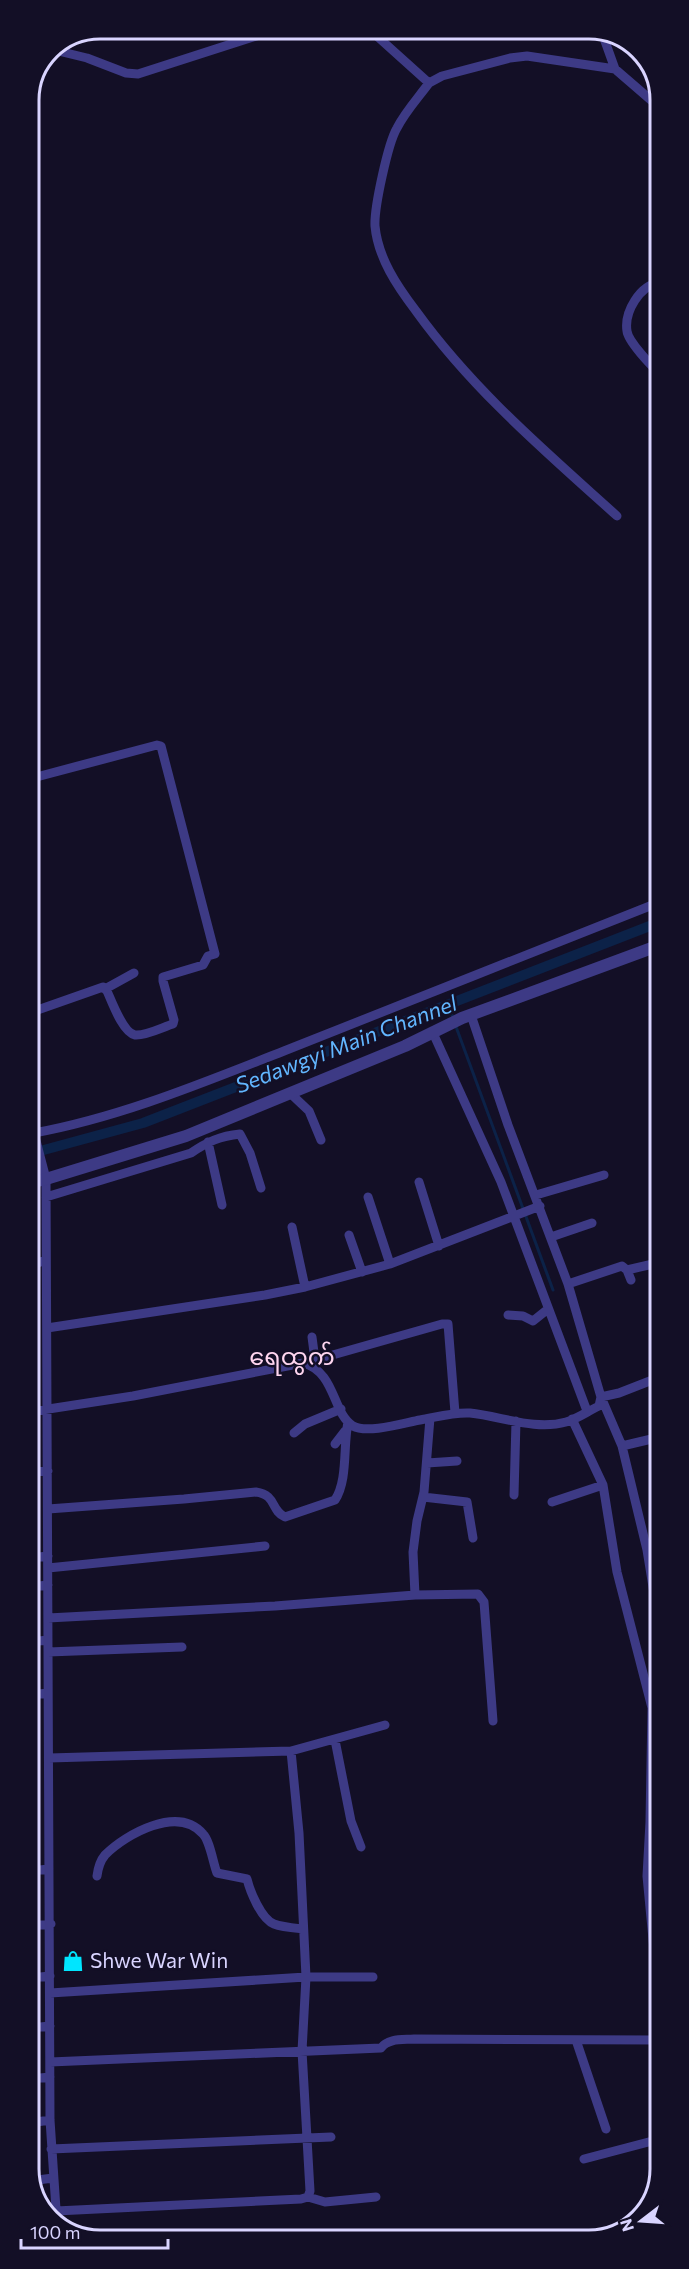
<svg xmlns="http://www.w3.org/2000/svg" width="689" height="2269" viewBox="0 0 689 2269" font-family="Commissioner,'Noto Sans Myanmar',sans-serif">
	<style>
		.lines { fill: none; stroke-linecap: round; stroke-linejoin: round }
		.stream { stroke: #0c2248; stroke-width: 3 }
		.canal { stroke: #0c2248; stroke-width: 10 }
		.minor { stroke: #3d3a85; stroke-width: 9 }
		.tertiary { stroke: #3d3a85; stroke-width: 12 }
		.labels { text-anchor: middle; stroke-width: 5; stroke-linejoin: round; paint-order: stroke }
		.poi-label { font-size: 21px; fill: #d9d4ff; stroke: #130f26; text-anchor: start }
		.water-label { font-size: 22px; font-style: italic; fill: #62b6ff; stroke: #130f26 }
		.quarter-label { font-size: 24px; fill: #ffd6f0; stroke: #130f26 }
		.rim { fill: none; stroke: #d9d4ff; stroke-width: 3 }
	</style>
	<rect width="100%" height="100%" fill="#130f26"/>
	<g class="lines">
		<path class="stream" d="M 448,1004 L 453,1018
			M 455,1024 L 553,1290"/>
		<path class="canal" d="M 29,1154 L 143,1123 L 660,922"/>
		<path class="minor" d="M 369,29 L 429,83 L 442,76 L 510,58 L 527,56 L 615,69 L 659,107
			M 601,30 L 615,69
			M 50,49 L 87,58 L 126,73 L 138,74 L 278,29
			M 429,83 C 418,98 405,112 397,128 C 388,143 374,208 375,226 C 378,258 397,286 416,311 C 473,390 545,451 617,516
			M 659,283 C 640,285 624,312 627,331 C 628,341 651,366 659,372
			M 29,779 L 157,745 L 161,746 L 215,954 L 208,956 L 203,965 L 163,977 L 163,981 L 174,1020 L 173,1024 C 163,1027 146,1036 135,1035 C 123,1033 112,1002 107,991 L 103,987 L 29,1013
			M 105,989 L 134,973
			M 471,1015 L 508,1125 L 568,1284 L 601,1397 L 622,1446 L 647,1550 L 660,1630
			M 433,1033 L 501,1182 L 587,1411
			M 291,1094 L 309,1111 L 321,1140
			M 29,1114 L 46,1179 L 50,2120 L 57,2224
			M 34,1133 C 121,1117 202,1083 284,1051 C 410,1002 534,951 660,902
			M 208,1142 L 222,1205
			M 419,1182 L 439,1246
			M 536,1195 L 604,1175
			M 46,1197 L 191,1153 C 207,1142 220,1136 240,1134 L 250,1153 L 261,1188
			M 368,1197 L 390,1264
			M 292,1227 L 305,1287
			M 349,1235 L 362,1272
			M 551,1237 L 592,1223
			M 29,1266 L 46,1260
			M 627,1270 L 653,1264
			M 568,1284 L 622,1266 L 627,1270 L 631,1280
			M 508,1315 L 523,1316 L 533,1321 L 548,1309
			M 47,1328 L 265,1295 L 305,1287 L 390,1264 L 540,1206
			M 312,1337 L 315,1360
			M 311,1366 L 315,1360 L 442,1324 L 448,1324 L 455,1413
			M 29,1412 L 133,1396 L 303,1363 C 336,1372 332,1413 353,1426 C 367,1434 404,1423 420,1420 C 437,1417 454,1412 470,1413 C 501,1416 535,1431 566,1422 C 577,1419 588,1411 599,1406 L 601,1397 L 619,1393 L 660,1377
			M 572,1419 L 603,1485 L 617,1572 L 652,1708 L 650,1822 L 647,1876 L 660,2013
			M 294,1433 L 305,1424 L 341,1409
			M 335,1444 L 345,1431
			M 622,1446 L 660,1437
			M 427,1463 L 457,1461
			M 29,1472 L 48,1471
			M 514,1495 L 516,1421
			M 423,1497 L 467,1502 L 473,1538
			M 552,1502 L 603,1485
			M 48,1509 L 184,1499 L 256,1492 C 277,1495 270,1510 285,1517 L 335,1500 C 348,1480 343,1447 348,1422
			M 30,1558 L 48,1556
			M 48,1568 L 265,1546
			M 30,1587 L 48,1585
			M 415,1595 L 413,1552 L 417,1521 L 424,1492 L 430,1418
			M 48,1618 L 275,1606 L 415,1595 L 478,1594 L 484,1602 L 493,1721
			M 30,1642 L 48,1640
			M 48,1652 L 182,1647
			M 30,1695 L 48,1693
			M 335,1740 L 351,1821 L 361,1847
			M 291,1751 L 385,1725
			M 49,1758 L 291,1751 L 299,1833 L 306,1977 L 302,2051 L 310,2191 L 308,2197 L 301,2199 L 56,2211
			M 30,1871 L 49,1869
			M 97,1876 C 98,1868 100,1861 105,1855 C 126,1834 178,1805 203,1834 C 210,1841 213,1863 217,1873 L 247,1879 C 250,1891 261,1919 274,1924 C 282,1927 294,1928 303,1929
			M 30,1926 L 51,1924
			M 30,1978 L 50,1976
			M 50,1993 L 306,1977 L 373,1977
			M 30,2028 L 50,2026
			M 576,2040 L 606,2129
			M 50,2062 L 381,2048 C 388,2038 403,2040 414,2039 L 660,2040
			M 30,2079 L 50,2077
			M 30,2123 L 50,2120
			M 51,2149 L 331,2137
			M 584,2159 L 660,2139
			M 30,2181 L 53,2178
			M 308,2197 L 325,2202 L 376,2197"/>
		<path class="tertiary" d="M 29,1183 L 46,1179 L 186,1136 L 405,1046 L 462,1018 L 660,945"/>
	</g>
	<defs>
		<symbol id="shop-bare" viewBox="-9 -9 18 18"><path d="M-5-2.5h2.3a2.7 3.5 0 0 1 5.4 0H5L5.5 6h-11ZM-1.5-2.5h3a1.5 2.3 0 0 0-3 0Z" fill="#00e5ff" stroke="#130f26" stroke-width="2.5" paint-order="stroke"/></symbol>
	</defs>
	<g fill-rule="evenodd">
		<use href="#shop-bare" x="58" y="1946" width="30" height="30"/>
	</g>
	<g class="labels">
		<g class="poi-label">
			<text x="90" y="1968">Shwe War Win</text>
		</g>
		<g class="water-label">
			<text transform="translate(346 1044) rotate(-21)" y="8">Sedawgyi Main Channel</text>
		</g>
		<g class="quarter-label">
			<text x="292" y="1365">ရေထွက်</text>
		</g>
	</g>
	<path d="M0 0H689V2269H0ZM100 39H589A61 61 0 0 1 650 100V2169A61 61 0 0 1 589 2230H100A61 61 0 0 1 39 2169V100A61 61 0 0 1 100 39Z" fill="#130f26" fill-rule="evenodd"/>
	<path class="rim" d="M100 39H589A61 61 0 0 1 650 100V2169A61 61 0 0 1 589 2230H100A61 61 0 0 1 39 2169V100A61 61 0 0 1 100 39Z"/>
	<g transform="translate(641 2221) rotate(253)" stroke="#130f26" stroke-width="4.5" paint-order="stroke">
	<path d="M0-4.5L10 22L0 15L-10 22Z" fill="#d9d4ff"/>
	<text y="-9" font-size="16" font-weight="bold" text-anchor="middle" fill="#d9d4ff">N</text>
	</g>
	<path d="M21 2239v9h147v-9" fill="none" stroke="#d9d4ff" stroke-width="3"/>
	<text x="30" y="2239" font-size="18" fill="#d9d4ff" stroke="#130f26" stroke-width="4.5" paint-order="stroke">100 m</text>
</svg>
